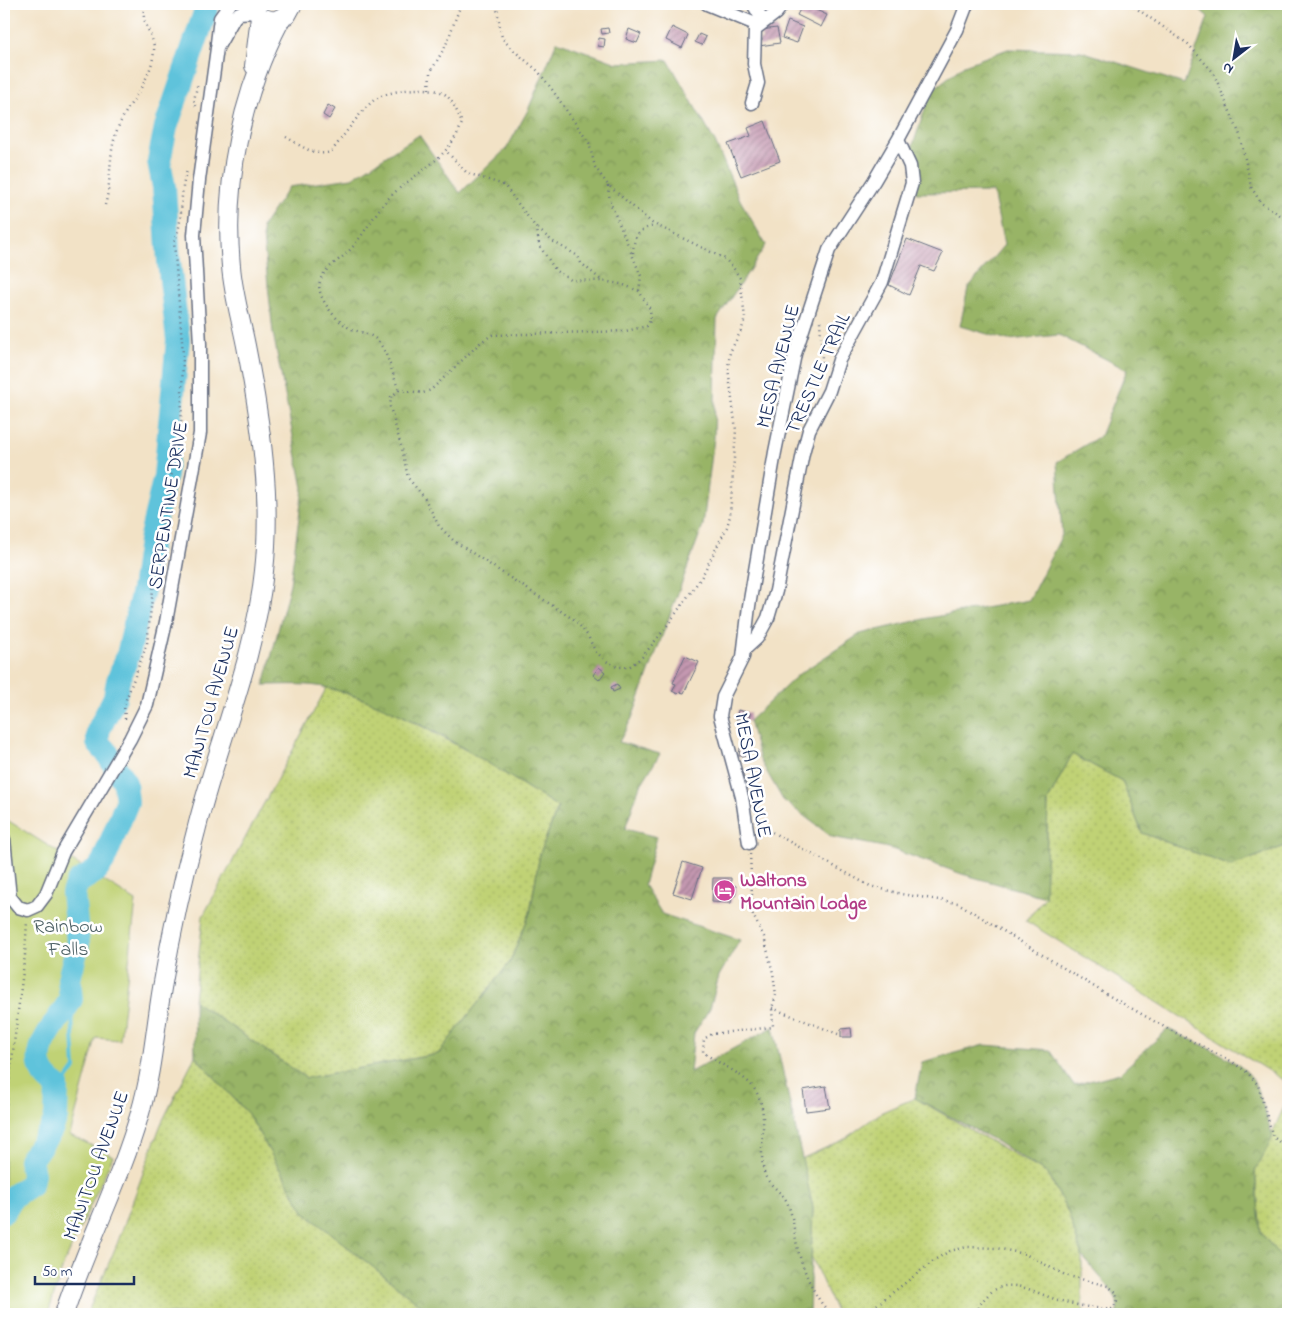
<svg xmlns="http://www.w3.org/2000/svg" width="1292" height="1318" viewBox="0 0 1292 1318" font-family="'Indie Flower',sans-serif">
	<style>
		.grass { fill: url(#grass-dots); stroke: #6e806a }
		.forest { fill: url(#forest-crowns); stroke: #5a7262 }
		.green { fill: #c0d275; stroke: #6e806a }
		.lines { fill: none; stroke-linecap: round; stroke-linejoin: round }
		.stream { stroke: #5ec3db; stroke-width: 4 }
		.river { stroke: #5ec3db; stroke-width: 24 }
		.building { fill: url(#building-hatch) }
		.street-casing { stroke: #666e82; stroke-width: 15 }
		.secondary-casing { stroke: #666e82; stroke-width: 20 }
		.path { stroke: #666e82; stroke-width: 2.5; stroke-dasharray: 1 4; stroke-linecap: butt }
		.street { stroke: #fff; stroke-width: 12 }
		.secondary { stroke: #fff; stroke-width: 18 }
		.labels { text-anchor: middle; stroke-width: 5; stroke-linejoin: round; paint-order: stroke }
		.street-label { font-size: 20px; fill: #1b2f5e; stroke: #fff }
		.hotel-label { font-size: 20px; font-weight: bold; fill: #b23c85; stroke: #fff; text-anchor: start }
		.park-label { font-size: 20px; fill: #4d6065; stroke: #fff }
	</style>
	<defs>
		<pattern id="grass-dots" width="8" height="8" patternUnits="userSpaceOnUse" patternTransform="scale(1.25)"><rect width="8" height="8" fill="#c0d275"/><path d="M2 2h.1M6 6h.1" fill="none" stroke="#a4b568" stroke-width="1.8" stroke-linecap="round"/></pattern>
		<pattern id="forest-crowns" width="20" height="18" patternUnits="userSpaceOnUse" patternTransform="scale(1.25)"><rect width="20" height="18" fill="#98b466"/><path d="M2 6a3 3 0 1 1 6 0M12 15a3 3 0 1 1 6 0" fill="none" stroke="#7b9357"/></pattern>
		<pattern id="building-hatch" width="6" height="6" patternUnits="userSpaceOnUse" patternTransform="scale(1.25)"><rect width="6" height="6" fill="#c498b0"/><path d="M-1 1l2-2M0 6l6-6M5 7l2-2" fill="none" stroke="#9e7c92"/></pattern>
	</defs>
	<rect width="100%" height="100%" fill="#fff"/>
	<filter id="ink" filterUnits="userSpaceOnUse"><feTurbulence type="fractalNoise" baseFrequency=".02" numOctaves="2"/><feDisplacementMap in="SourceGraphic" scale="10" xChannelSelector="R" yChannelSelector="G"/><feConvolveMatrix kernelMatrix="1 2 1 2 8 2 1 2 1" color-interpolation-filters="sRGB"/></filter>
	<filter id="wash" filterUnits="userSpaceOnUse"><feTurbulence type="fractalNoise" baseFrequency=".0096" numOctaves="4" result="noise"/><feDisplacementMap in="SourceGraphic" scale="20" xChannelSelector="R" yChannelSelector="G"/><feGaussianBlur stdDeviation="1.12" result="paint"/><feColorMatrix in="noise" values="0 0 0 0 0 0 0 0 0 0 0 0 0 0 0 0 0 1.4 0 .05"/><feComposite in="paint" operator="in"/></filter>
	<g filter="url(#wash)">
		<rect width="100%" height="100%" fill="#f2e2c6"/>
		<path class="grass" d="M 327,687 L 386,707 L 475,755 L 558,807 L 540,853 L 530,913 L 510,962 L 438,1054 L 306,1078 L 194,1001 L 203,916 Z
			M 1072,754 L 1122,781 L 1142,833 L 1231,866 L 1288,845 L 1288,1083 L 1026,921 L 1045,897 L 1048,801 Z
			M 195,1056 L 248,1114 L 305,1213 L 432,1314 L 87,1314 L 117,1244 L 161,1124 Z
			M 915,1098 L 1048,1174 L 1068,1212 L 1082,1256 L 1082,1306 L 1085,1314 L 837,1314 L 811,1256 L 813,1208 L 801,1159 L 843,1140 L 882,1112 Z
			M 1288,1098 L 1288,1266 L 1261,1233 L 1255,1171 Z"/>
		<path class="forest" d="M 1194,4 L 1288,4 L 1288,845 L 1231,866 L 1142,833 L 1122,781 L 1072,754 L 1048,801 L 1045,897 L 962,874 L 889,848 L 832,837 L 783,800 L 760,760 L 749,721 L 799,674 L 860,634 L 928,618 L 1029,600 L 1062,535 L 1057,462 L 1100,436 L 1127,370 L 1059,335 L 1008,340 L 960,326 L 968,288 L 1004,245 L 993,192 L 916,193 L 912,148 L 931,91 L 964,65 L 1008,49 L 1081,51 L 1184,84 L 1208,17 Z
			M 557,41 L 617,63 L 668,60 L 715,142 L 740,200 L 766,245 L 717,319 L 714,438 L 703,525 L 632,718 L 619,742 L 660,754 L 639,788 L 625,829 L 657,837 L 644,885 L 662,914 L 740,940 L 719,976 L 710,1008 L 694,1033 L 690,1072 L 773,1027 L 813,1208 L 809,1314 L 432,1314 L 305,1213 L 248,1114 L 195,1056 L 194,1001 L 306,1078 L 438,1054 L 510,962 L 530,913 L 540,853 L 558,807 C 489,764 408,708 328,688 C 309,683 284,685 264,685 L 290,584 L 303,488 L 273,333 L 262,227 L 289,187 L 352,178 L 419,135 L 460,193 L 507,148 L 528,110 Z
			M 1168,1029 C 1192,1041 1228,1054 1247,1072 C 1257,1081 1268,1122 1273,1137 L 1255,1171 L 1261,1233 L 1288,1266 L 1288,1314 L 1118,1314 L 1117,1301 L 1108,1286 L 1082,1256 L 1068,1212 L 1048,1174 L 994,1140 L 915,1098 L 922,1062 L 984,1045 L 1050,1050 L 1074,1085 L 1120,1073 Z"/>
		<path class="green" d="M 4,818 L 136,901 L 120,1040 L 96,1038 L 70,1135 L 113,1156 L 63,1266 L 48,1314 L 4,1314 Z"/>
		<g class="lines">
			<path class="stream" d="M 57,1086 L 66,1081 L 75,1068 L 71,999"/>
			<path class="river" d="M 4,1211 L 13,1196 L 31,1184 L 33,1174 L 30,1160 L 51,1130 L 56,1117 L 57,1086 C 17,1059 56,1027 71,999 L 69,979 L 78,944 L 73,893 L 78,882 L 96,871 L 103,862 L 127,802 L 125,783 L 107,753 L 98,743 L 98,731 L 115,697 L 118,681 L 128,655 L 143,590 L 150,541 L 165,476 L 178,340 L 169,262 L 164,187 L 159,161 L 166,127 L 208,4"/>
		</g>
		<g id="blocks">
			<path class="building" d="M 803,4 L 827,15 L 821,27 L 797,15 Z
				M 788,21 L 803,27 L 797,43 L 782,38 Z
				M 672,27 L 688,35 L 682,48 L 666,40 Z
				M 608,28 L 609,33 L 602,34 L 601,29 Z
				M 777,28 L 780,43 L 759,46 L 759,40 L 762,40 L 760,30 Z
				M 629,29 L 641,34 L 637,43 L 626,39 Z
				M 699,34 L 706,37 L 702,45 L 695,42 Z
				M 599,38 L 605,39 L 604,47 L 598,46 Z
				M 328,105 L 335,109 L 329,119 L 323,115 Z
				M 765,121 L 780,161 L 741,176 L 728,144 L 751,136 L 748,128 Z
				M 907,239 L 943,253 L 934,271 L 921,266 L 909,295 L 889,285 Z
				M 685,656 L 699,662 L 684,693 L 680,692 L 678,694 L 672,691 L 676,684 L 673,683 Z
				M 599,667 L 605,672 L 599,680 L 593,675 Z
				M 617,684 L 620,689 L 613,692 L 611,687 Z
				M 738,710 L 750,713 L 749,721 L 736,719 Z
				M 740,748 L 745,748 L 745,756 L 739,756 Z
				M 683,862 L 702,868 L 692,899 L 673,893 Z
				M 713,878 L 731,878 L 731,885 L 736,886 L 735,896 L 732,896 L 731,903 L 712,902 Z
				M 851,1028 L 852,1037 L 841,1037 L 841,1029 Z
				M 826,1086 L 830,1108 L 806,1111 L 803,1090 Z"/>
		</g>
	</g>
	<g filter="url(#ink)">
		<use href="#blocks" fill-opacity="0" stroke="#666e82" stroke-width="1"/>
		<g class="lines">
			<defs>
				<path id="street" d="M 707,4 L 753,23 L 764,22
					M 753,4 L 764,22
					M 217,43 L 220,18 L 230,4
					M 752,103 L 758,83 L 754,64 L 755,29 L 776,13 L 783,4
					M 744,650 L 757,638 L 768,618 L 776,591 L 803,453 L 809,430 L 829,391 L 839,360 L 882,282 L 912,183 L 910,166 L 898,140
					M 4,839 L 10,897 L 18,907 L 28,910 L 37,906 L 46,894 L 63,852 L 130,739 L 147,705 L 166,622 L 200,433 L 200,344 L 194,235 L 199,180 L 217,48 L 234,18 L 239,13 L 255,12
					M 749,843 L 742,797 L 720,716 L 723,697 L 743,657 L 749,606 L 775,452 L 795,354 L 829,250 L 874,181 L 898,140 L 957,30 L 967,4"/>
				<path id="secondary" d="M 252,4 L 260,17 L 274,21 L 287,15 L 293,4
					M 254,66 L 260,17
					M 64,1314 C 86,1246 120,1182 140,1113 C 152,1073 155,1030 162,988 C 171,935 182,883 196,831 C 217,745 255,660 264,571 C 272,499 261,423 247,351 C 242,323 233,294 231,266 C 223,182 242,93 281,19"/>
			</defs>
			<use href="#street" class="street-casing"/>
			<use href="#secondary" class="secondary-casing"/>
			<path class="path" d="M 1130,4 L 1188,44 L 1213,72 L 1240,135 L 1251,187 L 1261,203 L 1288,220
				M 429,89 L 430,73 L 446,45 L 461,4
				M 196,106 L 194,100 L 198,82
				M 286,137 C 300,145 314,157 331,152 C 344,136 357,115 373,101 C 385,90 435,83 447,96 C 454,103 458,114 462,123 C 448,162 413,172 386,201 C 372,217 361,240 347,253 C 335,264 313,274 321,295 C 326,308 340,325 354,330 C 363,333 371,334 378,341 C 389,355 392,374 399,390
				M 608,186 L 610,202 L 641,276 L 639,291
				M 105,205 C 112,182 108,157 116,133 C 125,105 151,84 154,51 C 155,34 139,24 145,4
				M 538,229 L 552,241 L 578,256 L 581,263 L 601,280
				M 633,253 C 634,236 638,228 656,226
				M 819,377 L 822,359 L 820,320
				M 399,390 L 391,397 L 390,407 L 402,449 L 408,478 L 424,497 L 439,526 L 454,541 L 576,621 L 588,636 L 595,651 L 606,661 L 617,667 L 629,667 L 642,657 L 664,630 L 701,578 L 727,527 L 730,516 L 736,430 L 728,368 L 730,352 L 742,329 L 745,318 L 740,278 L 732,266 L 725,259 L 652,223 L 608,185 L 595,167 L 589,143 L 551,88 L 538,71 L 512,49 L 502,38 L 496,4
				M 399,390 L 423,393 L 431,390 L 481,342 L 492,335 L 626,331 L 647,326 L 651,319 L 650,309 L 639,291 L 621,284 L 602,281 L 571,280 L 556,271 L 539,245 L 537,229 L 504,185 L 467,173 L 447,152
				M 125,719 L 124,705 L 147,644 L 157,553 L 169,486 L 181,434 L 183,354 L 174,242 C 185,220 178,195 187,171
				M 759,825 L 870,886 L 901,894 L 958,903 L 1106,994 L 1168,1029 L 1231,1061 L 1248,1073 L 1258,1085 L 1273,1137 L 1288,1147
				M 750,854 L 753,915 L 764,937 L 773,973 L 776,995 L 772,1008 L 773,1027 L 712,1034 L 704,1039 L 703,1052 C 718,1064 741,1072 753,1087 C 772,1112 757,1144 764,1172 C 767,1185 782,1191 787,1202 C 794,1218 794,1234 798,1250 C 804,1272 815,1299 831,1314
				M 772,1008 L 838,1034
				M 4,1124 L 25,955 L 27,921
				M 865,1314 L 936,1259 L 950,1251 L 967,1247 L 996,1248 L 1025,1254 L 1065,1275 L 1108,1286 L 1116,1292 L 1117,1301 L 1112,1309 C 1094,1309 1075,1305 1058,1300 C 1036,1294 1009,1274 988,1295 C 982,1301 978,1306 977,1314"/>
			<use href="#street" class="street"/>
			<use href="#secondary" class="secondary"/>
		</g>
	</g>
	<defs>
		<symbol id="hotel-disc" viewBox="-11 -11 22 22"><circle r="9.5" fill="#d1479c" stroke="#fff"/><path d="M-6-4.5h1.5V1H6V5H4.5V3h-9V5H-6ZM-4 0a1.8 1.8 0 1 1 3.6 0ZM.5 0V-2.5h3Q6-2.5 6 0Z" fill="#fff"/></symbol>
	</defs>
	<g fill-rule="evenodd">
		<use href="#hotel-disc" x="712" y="878" width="25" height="25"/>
	</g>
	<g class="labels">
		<g class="street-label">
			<text transform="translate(777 366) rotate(-76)" y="7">MESA AVENUE</text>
			<text transform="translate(817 373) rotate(-66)" y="7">TRESTLE TRAIL</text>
			<text transform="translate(167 505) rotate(-81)" y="7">SERPENTINE DRIVE</text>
			<text transform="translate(210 702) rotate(-74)" y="7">MANITOU AVENUE</text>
			<text transform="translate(754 775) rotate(79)" y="7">MESA AVENUE</text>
			<text transform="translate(95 1165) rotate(-70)" y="7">MANITOU AVENUE</text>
		</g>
		<g class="hotel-label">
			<text x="740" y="886">Waltons<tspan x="740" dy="23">Mountain Lodge</tspan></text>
		</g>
		<g class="park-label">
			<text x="68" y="932">Rainbow<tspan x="68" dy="23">Falls</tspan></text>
		</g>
	</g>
	<rect width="1292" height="1318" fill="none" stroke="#fff" stroke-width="20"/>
	<g transform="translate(1234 58) rotate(211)" stroke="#ffffff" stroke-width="4" paint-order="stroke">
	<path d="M0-4L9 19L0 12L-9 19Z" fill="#1b2f5e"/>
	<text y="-8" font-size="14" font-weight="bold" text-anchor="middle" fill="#1b2f5e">N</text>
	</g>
	<path d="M35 1276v8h99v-8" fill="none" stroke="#1b2f5e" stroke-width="2.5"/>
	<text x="42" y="1276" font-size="15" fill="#1b2f5e" stroke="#ffffff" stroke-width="4" paint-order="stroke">50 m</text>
</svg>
